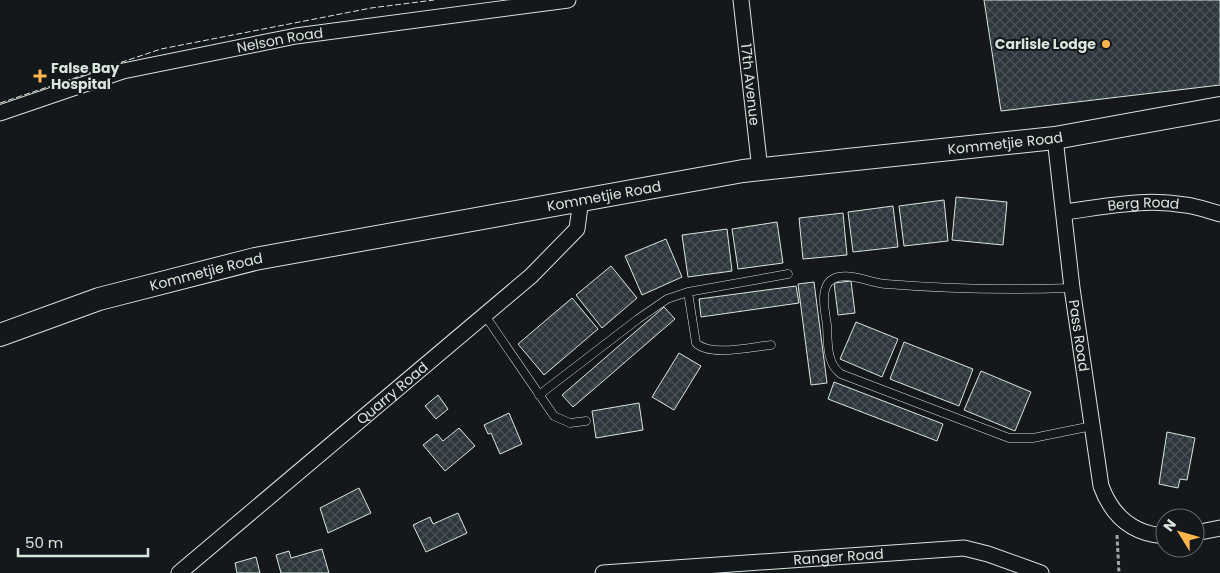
<svg xmlns="http://www.w3.org/2000/svg" width="1220" height="573" viewBox="0 0 1220 573" font-family="Poppins,sans-serif">
	<style>
		.building { fill: url(#building-cross-hatch); stroke: #d8e6dc }
		.lines { fill: none; stroke-linecap: round; stroke-linejoin: round }
		.service-casing { stroke: #d8e6dc; stroke-width: 9 }
		.minor-casing { stroke: #d8e6dc; stroke-width: 17 }
		.secondary-casing { stroke: #d8e6dc; stroke-width: 24 }
		.path { stroke: #9da8a2; stroke-width: 3; stroke-dasharray: 4 2.5; stroke-linecap: butt }
		.service { stroke: #14181c; stroke-width: 8 }
		.minor { stroke: #14181c; stroke-width: 15 }
		.secondary { stroke: #14181c; stroke-width: 22 }
		.fence { stroke: #d8e6dc; stroke-width: 1; stroke-dasharray: 6 2.5; stroke-linecap: butt }
		.poi-dot { fill: #ffb74d; stroke: #14181c; stroke-width: 2 }
		.labels { text-anchor: middle; stroke-width: 4; stroke-linejoin: round; paint-order: stroke }
		.street-label { font-size: 14px; fill: #d8e6dc; stroke: #14181c }
		.poi-label { font-size: 14px; font-weight: bold; fill: #d8e6dc; stroke: #14181c; text-anchor: end }
	</style>
	<defs>
		<pattern id="building-cross-hatch" width="8" height="8" patternUnits="userSpaceOnUse" patternTransform="scale(1.25)"><rect width="8" height="8" fill="#2c363c"/><path d="M0 0l8 8M0 8l8-8" fill="none" stroke="#4a5358"/></pattern>
	</defs>
	<rect width="100%" height="100%" fill="#14181c"/>
	<path class="building" d="M 984,0 L 1220,0 L 1220,85 L 1001,111 Z
		M 956,197 L 1007,202 L 1003,245 L 952,240 Z
		M 944,200 L 948,241 L 904,246 L 899,206 Z
		M 893,206 L 898,247 L 853,252 L 848,212 Z
		M 843,213 L 847,255 L 803,259 L 799,218 Z
		M 777,222 L 783,263 L 738,269 L 732,229 Z
		M 727,229 L 732,271 L 688,277 L 682,235 Z
		M 666,239 L 682,277 L 642,295 L 625,256 Z
		M 611,266 L 637,298 L 602,328 L 576,295 Z
		M 851,281 L 855,313 L 838,315 L 834,283 Z
		M 814,282 L 827,383 L 811,385 L 798,284 Z
		M 796,286 L 799,303 L 701,317 L 699,299 Z
		M 572,298 L 598,329 L 544,375 L 518,344 Z
		M 664,307 L 675,319 L 573,407 L 562,395 Z
		M 856,322 L 898,339 L 882,377 L 840,359 Z
		M 904,342 L 973,369 L 959,406 L 890,379 Z
		M 679,353 L 701,366 L 674,410 L 652,397 Z
		M 981,371 L 1031,392 L 1015,431 L 964,410 Z
		M 834,382 L 943,424 L 937,441 L 828,399 Z
		M 438,395 L 448,409 L 436,419 L 425,406 Z
		M 639,403 L 643,430 L 596,438 L 592,411 Z
		M 509,413 L 522,444 L 500,454 L 491,433 L 488,434 L 484,425 Z
		M 459,428 L 475,446 L 445,471 L 423,445 L 437,434 L 443,441 Z
		M 1167,432 L 1195,438 L 1187,480 L 1180,479 L 1178,488 L 1159,484 Z
		M 359,488 L 371,513 L 328,533 L 320,508 Z
		M 458,513 L 467,533 L 426,552 L 413,525 L 430,517 L 433,524 Z
		M 322,549 L 329,573 L 281,573 L 276,555 L 289,551 L 291,558 Z
		M 256,557 L 260,573 L 237,573 L 235,563 Z"/>
	<g class="lines">
		<defs>
			<path id="service" d="M 1072,288 C 1010,290 948,289 886,284 C 870,283 848,271 833,279 C 819,286 825,312 827,325 C 828,342 826,363 841,374 L 1009,438 L 1033,438 L 1092,426
				M 688,292 L 696,343 C 710,357 751,347 771,345
				M 484,314 L 554,416 L 570,423 L 586,421
				M 539,395 L 638,319 L 667,299 L 688,292 L 788,274"/>
			<g id="minor">
				<path id="s1" d="M 741,0 L 760,170"/>
				<path id="s2" d="M 0,113 L 123,71 L 296,36 L 568,0"/>
				<path id="s3" d="M 1055,138 L 1072,288 L 1101,486 C 1112,516 1133,534 1165,536"/>
				<path id="s4" d="M 1065,212 C 1123,204 1163,194 1220,214"/>
				<path d="M 1195,533 L 1220,528"/>
				<path id="s5" d="M 179,573 L 531,276 L 577,229 L 581,199"/>
				<path id="s6" d="M 603,573 L 964,548 L 988,554 L 1041,573"/>
			</g>
			<g id="secondary">
				<path id="s7" d="M 0,335 L 99,299 L 255,259 L 743,171 L 1055,138 L 1220,108"/>
			</g>
		</defs>
		<use href="#service" class="service-casing"/>
		<use href="#minor" class="minor-casing"/>
		<use href="#secondary" class="secondary-casing"/>
		<path class="path" d="M 1117,535 L 1119,573"/>
		<use href="#service" class="service"/>
		<use href="#minor" class="minor"/>
		<use href="#secondary" class="secondary"/>
		<path class="fence" d="M 0,103 L 161,49 L 371,8 L 434,0"/>
	</g>
	<g class="poi-dot">
		<circle cx="1106" cy="44" r="5"/>
		<path d="M37.5 68.5h5v5h5v5h-5v5h-5v-5h-5v-5h5z"/>
	</g>
	<g class="labels">
		<g class="street-label">
			<text dy="5" stroke="none"><textPath href="#s2" startOffset="290">Nelson Road</textPath></text>
			<text dy="5" stroke="none"><textPath href="#s1" startOffset="85">17th Avenue</textPath></text>
			<text dy="5" stroke="none"><textPath href="#s7" startOffset="1026">Kommetjie Road</textPath></text>
			<text dy="5" stroke="none"><textPath href="#s7" startOffset="621">Kommetjie Road</textPath></text>
			<text dy="5" stroke="none"><textPath href="#s4" startOffset="79">Berg Road</textPath></text>
			<text dy="5" stroke="none"><textPath href="#s7" startOffset="216">Kommetjie Road</textPath></text>
			<text dy="5" stroke="none"><textPath href="#s3" startOffset="199">Pass Road</textPath></text>
			<text dy="5" stroke="none"><textPath href="#s5" startOffset="279">Quarry Road</textPath></text>
			<text dy="5" stroke="none"><textPath href="#s6" startOffset="236">Ranger Road</textPath></text>
		</g>
		<g class="poi-label">
			<text x="1096" y="49">Carlisle Lodge</text>
			<text x="51" y="73" text-anchor="start">False Bay<tspan x="51" dy="16">Hospital</tspan></text>
		</g>
	</g>
	<g transform="translate(1180 533) rotate(307)"><circle r="24" fill="#14181c" stroke="#626a69"/>
	<path d="M0-4L9 19L0 12L-9 19Z" fill="#ffb74d"/>
	<text y="-8" font-size="14" font-weight="bold" text-anchor="middle" fill="#d8e6dc">N</text>
	</g>
	<path d="M18 548v8h130v-8" fill="none" stroke="#d8e6dc" stroke-width="2.5"/>
	<text x="25" y="548" font-size="15" fill="#d8e6dc" stroke="#14181c" stroke-width="4" paint-order="stroke">50 m</text>
</svg>
